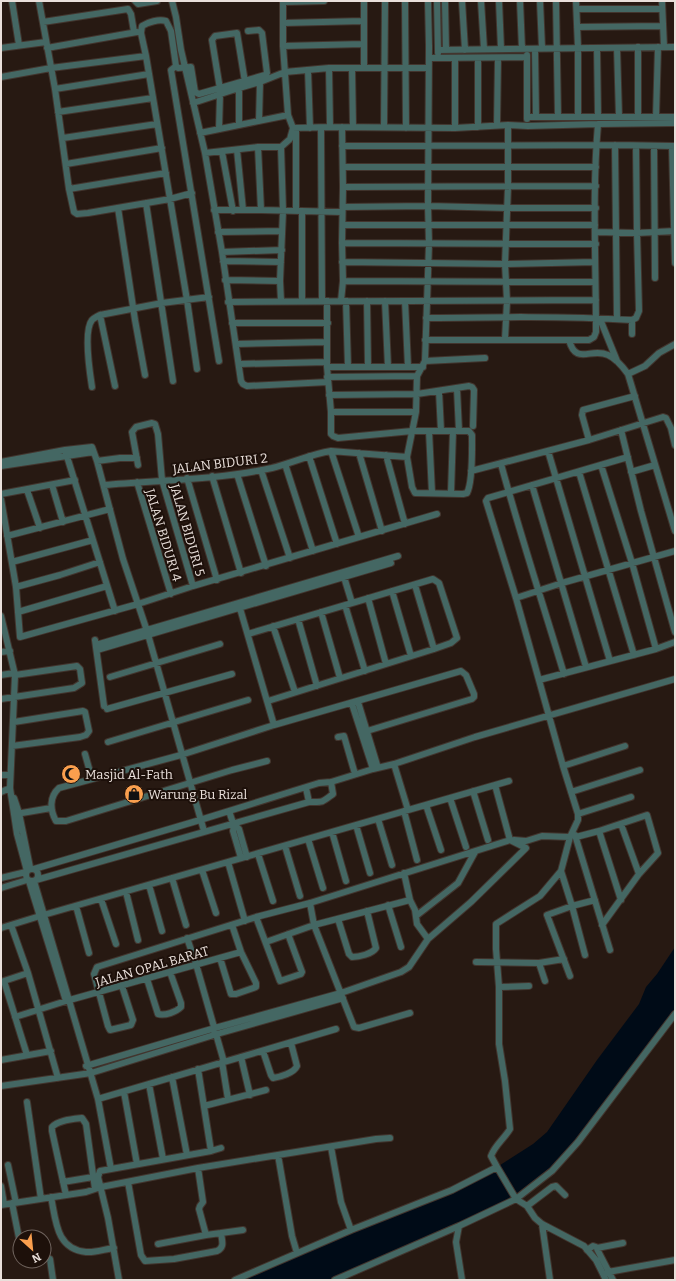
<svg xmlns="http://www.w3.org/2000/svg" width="676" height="1281" viewBox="0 0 676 1281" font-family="Bitter,serif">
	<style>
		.water { fill: #000b17 }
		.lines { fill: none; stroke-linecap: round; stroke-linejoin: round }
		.minor-casing { stroke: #42352e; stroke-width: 8 }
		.minor { stroke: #446763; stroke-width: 6 }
		.labels { text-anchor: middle; stroke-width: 4; stroke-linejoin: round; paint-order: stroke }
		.street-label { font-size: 13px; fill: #e9dfda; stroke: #1d100a }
		.poi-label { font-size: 13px; fill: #e9dfda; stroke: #1d100a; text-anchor: start }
	</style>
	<rect width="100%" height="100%" fill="#271912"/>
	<path class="water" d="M 675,947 L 675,1014 L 552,1171 L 516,1199 L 335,1280 L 237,1280 L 497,1167 L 533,1144 L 547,1132 L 597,1060 L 639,1004 L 646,987 L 657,974 Z"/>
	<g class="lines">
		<defs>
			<path id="minor" d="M 12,1 L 19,45
				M 39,1 L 55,89 L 69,189 L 74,212 L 77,214 L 88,213 L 170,199 L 192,193
				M 135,1 L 138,4 L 157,1
				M 172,1 L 176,17 L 181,50 L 205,153 L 222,252 L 241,381 L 243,384 L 247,386 L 328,382
				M 283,1 L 283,46 L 288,115 L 293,128
				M 364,1 L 364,67
				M 405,1 L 406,128
				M 437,1 L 438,53
				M 445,1 L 446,50
				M 462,1 L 465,50
				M 481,1 L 484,49
				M 499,1 L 501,49
				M 520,1 L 522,49
				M 540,1 L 542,48
				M 556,1 L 558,117
				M 576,1 L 578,48 L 578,116
				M 662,1 L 664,47
				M 283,2 L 324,1
				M 577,9 L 662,9
				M 43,22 L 128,9 L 131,14 L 134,32
				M 283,23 L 363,21
				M 577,27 L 663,26
				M 283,46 L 363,44
				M 638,47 L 638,117
				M 1,48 L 46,42
				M 47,48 L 137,32
				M 597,48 L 598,116
				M 617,48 L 619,117
				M 535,49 L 536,117
				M 438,50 L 675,47
				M 527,55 L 527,119
				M 146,56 L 187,300 L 197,369
				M 429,58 L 526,57
				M 478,58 L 478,127
				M 176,66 L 171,70 L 219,361
				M 329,68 L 330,127
				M 352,68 L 353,127
				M 308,70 L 310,128
				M 1,77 L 51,68 L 146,56 L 141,33 L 142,26 C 148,22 159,19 166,21 L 171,31 L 176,66 L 178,68 L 191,67 L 195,92 L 199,94 L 265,75 L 267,73 L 262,33 L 259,30 L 248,31
				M 239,88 L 239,125
				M 55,89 L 149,74
				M 220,89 L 212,40 L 215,36 L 237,33 L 245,82
				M 193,103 L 239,88 L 260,82 L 285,72 L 329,68 L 428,68
				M 58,112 L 153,98
				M 527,117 L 675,117
				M 656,117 L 658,47
				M 259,121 L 260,82
				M 497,125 L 498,58
				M 384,127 L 385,1
				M 296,128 L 296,211
				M 321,128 L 322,301
				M 455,128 L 455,58
				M 219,129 L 220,94
				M 200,133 L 288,115
				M 63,138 L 157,124
				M 615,145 L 617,319
				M 342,146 L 615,145 L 675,146
				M 654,146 L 655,278
				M 672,146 L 675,263
				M 258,147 L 261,210
				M 237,150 L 243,210
				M 222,152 L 233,211
				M 205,153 L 258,147 L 281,147 L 290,139 L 293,128 L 330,127 L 455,128 L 508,125 L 528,126 L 598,124 L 675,123
				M 66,164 L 162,148
				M 343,167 L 596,167
				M 343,187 L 596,186
				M 69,189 L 166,173
				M 146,203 L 173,381
				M 343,207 L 428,206 L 508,208 L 596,208
				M 118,208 L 135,320 L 145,375
				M 214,210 L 261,210 L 342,212
				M 343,225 L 595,225
				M 218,232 L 282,231
				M 596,232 L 637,233 L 675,231
				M 342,243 L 596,244
				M 222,252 L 282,250
				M 223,261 L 281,262
				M 342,262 L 505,264 L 595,262
				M 225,280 L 280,281
				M 343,281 L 595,282
				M 281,301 L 280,281 L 283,211 L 281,147
				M 302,301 L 302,212
				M 327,301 L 327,367 L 331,412 L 331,434 L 333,436 L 338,438 L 412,431 L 469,431 L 472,435 C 472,448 473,482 467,493 L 463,494 L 415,493 L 412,487 L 407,457 L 416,412 L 417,376 L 425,361 L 429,244 L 428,206 L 429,46 L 428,1
				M 341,301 L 343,281 L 342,243 L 343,187 L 342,127
				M 346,301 L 348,367
				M 367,301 L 368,367
				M 385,301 L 388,367
				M 405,301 L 408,367
				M 228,302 L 596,300
				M 426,318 C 494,317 563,316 632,320 L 636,318 L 639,311 L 637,233 L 636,146
				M 600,319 L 617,361
				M 632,320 L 632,334
				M 232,323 L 328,323
				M 505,339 L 507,301 L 505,264 L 508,187 L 508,125
				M 425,340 L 589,340 L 594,337 L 596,332 C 596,263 592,193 598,124
				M 569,340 C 576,366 591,347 608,355 C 617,359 623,367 628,374 L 675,531
				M 236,344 L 327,342
				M 425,361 L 485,358
				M 239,364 L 327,362
				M 327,367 L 423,367
				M 628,374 L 645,366 L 659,353 L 675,344
				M 327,377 L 417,376
				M 115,386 L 100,315 L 162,303 L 209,297
				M 92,387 C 90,374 83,331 92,320 C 94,318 98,316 100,315
				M 457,389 L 459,431
				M 439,391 L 441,431
				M 329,395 L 417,394 L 469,386 L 472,387 L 474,390 L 473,426
				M 331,412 L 416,412
				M 621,430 L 641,511 L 675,632
				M 429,431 L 432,493
				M 589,440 L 582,415 L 583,410 L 635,396
				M 65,450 L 115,611
				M 331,451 L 359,537
				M 548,451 L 610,661
				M 359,453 L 382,531
				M 386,455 L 405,524
				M 309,456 L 337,544
				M 97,461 L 120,458 L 137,458
				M 1,462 L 65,450 L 92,447 L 97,461 L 123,559 L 147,631 L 204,831
				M 285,464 L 313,551
				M 501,464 C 520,534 543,604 564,674
				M 138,465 L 132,432 L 136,427 L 152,423 L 155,424 L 158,434 L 162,480 L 193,586
				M 601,465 L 632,563 L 656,649
				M 1,466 L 93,452
				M 261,470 L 290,558
				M 471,471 L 589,440 L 663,417 L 666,418 L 671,428 L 675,445
				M 579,472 L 634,655
				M 631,472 L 655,465
				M 237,474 L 266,566
				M 212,476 L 241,573
				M 187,478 L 217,580
				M 137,482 L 171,594
				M 52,485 L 63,522
				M 104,485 C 160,480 217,480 272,468 C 292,463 311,454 331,451 L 407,457
				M 532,485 L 586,667
				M 27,490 L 40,528
				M 451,493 L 453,431
				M 1,494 L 75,480
				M 1,499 L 16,587 L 20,637 L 138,604 L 193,586 L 437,514
				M 7,536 L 110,509
				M 12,562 L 93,540
				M 344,577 L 352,603
				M 415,585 L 434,649
				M 16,587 L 60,575 L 100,562
				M 392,591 L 411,656
				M 368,598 L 386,664
				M 516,598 L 562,583 L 675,551
				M 239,605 L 274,725
				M 345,605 L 365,671
				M 18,612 L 107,586
				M 321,612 L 340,678
				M 1,616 L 15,675 L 10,788 L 17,834 L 27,871
				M 298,619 L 317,686
				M 273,626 L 295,692
				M 248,634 L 433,579 L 439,583 L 457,638 L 451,643 L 434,649 L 268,701
				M 95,640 L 104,706
				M 96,645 L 398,556
				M 97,650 L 391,563
				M 1,652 L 10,651
				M 1,675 L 14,673
				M 110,677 L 220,644
				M 539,680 L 656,649 L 675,642
				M 1,699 L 74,688 L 82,683 L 80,669 L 77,666 L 15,675
				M 358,702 L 378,768
				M 352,704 L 373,769
				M 107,709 L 232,674
				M 338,737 L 344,736 L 355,774
				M 108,742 L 248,700
				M 12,746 L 80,737 L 86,735 L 89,731 L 85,712 L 83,711 L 14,722
				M 85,754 L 92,779
				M 267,761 L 232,770 L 66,821 L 56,821 C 50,810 49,797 59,788 L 181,755 L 274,725 L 461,671 L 466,675 L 474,694 L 474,697 L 472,699 L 367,731
				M 394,764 L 408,810
				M 563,766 L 625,746
				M 1,775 L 10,775
				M 473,791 L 488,840
				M 1,792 L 10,788
				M 571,792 L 640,770
				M 14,798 L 19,813 L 30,867
				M 450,798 L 466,847
				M 309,802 C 324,802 321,803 333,794 L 331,782
				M 426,805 L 441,850
				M 229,811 L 233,823 L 239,829 L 247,857
				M 404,811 L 417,860
				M 16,814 L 51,808
				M 578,814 L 631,797
				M 378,819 L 392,865
				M 621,824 L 639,874
				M 234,825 L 233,831 L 241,858
				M 356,825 L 370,873
				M 599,831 L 621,900
				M 332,832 L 346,881
				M 575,835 L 610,950
				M 576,837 L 599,831 L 647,815 L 658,853 L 639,874 L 602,925
				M 308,839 L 323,888
				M 514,840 L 526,841 L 542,836 L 570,837
				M 285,846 L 300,896
				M 258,854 L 273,901
				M 228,862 L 245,921
				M26 875a6 6 0 1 1 12 0a6 6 0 1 1-12 0Z
				M 34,869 L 200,820 L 319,783 L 331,782 L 373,769 L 394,764 L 475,737 L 675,679
				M 202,870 L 216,913
				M 561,871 L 572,906 L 585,955
				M 404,873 L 410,900 L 415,910 L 417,924 L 428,939
				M 1,878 L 26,872
				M 172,878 L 186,925
				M 36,880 L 309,802 L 306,788
				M 29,881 L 66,1001
				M 34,881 L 98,1099 L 111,1169
				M 149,885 L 162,931
				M 1,888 L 27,880
				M 126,892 L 138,940
				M 101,899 L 116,944
				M 310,903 L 314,925 L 354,1027 L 359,1028 L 410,1013
				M 388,905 L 401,947
				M 76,906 L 89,953
				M 416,916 L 458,883 L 475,852
				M 256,917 L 280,981 L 301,974 L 302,972 L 288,934
				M 338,919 L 349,954 L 352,957 C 359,957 372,954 376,948 L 367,911
				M 11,925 L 28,973 L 58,1078
				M 1,928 L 40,916 L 509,781
				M 187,938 L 196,964 L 224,1062
				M 266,942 L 314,925 L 410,900
				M 220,958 L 231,994 L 236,994 L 256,987 L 256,983 L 241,952 L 232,925
				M 476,962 L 539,963 L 564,959
				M 539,963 L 545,981
				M 570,976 L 547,915 L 572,906 L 595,900
				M 147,979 L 158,1014 C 165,1016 176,1012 181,1007 L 181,1003 L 170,972
				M 4,981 L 27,1055
				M 1,982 L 28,973
				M 122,986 L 133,1020 L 131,1025 L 110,1030 L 108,1026 L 94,974 L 97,967 L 256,917 L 310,903 L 510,840 L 495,785
				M 499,987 L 529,986
				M 15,1017 L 66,1001 L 241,952
				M 263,1051 L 271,1075 L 273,1078 C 280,1077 294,1073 297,1066 L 291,1043
				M 241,1057 L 250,1095
				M 1,1060 L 51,1051
				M 222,1062 L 228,1099
				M 86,1066 L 215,1028 L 341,993 L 401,972 L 409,967 L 428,939 L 471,902 L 526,848 L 510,840
				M 198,1069 L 211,1151
				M 172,1077 L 187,1155
				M 149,1084 L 163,1159
				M 1,1086 L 91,1073 L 217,1034 L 343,998
				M 124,1092 L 137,1164
				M 98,1099 L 336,1029
				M 27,1102 L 41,1199
				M 204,1106 L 266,1090
				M 331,1147 L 341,1202 L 351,1230
				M 278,1155 L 292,1236 L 297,1253
				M 8,1165 L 16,1203
				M 497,1167 L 516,1199 L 527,1206 L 535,1218 L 542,1224 L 584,1246 L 596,1260 L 606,1280
				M 63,1182 L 93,1177
				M 128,1182 L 141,1255 L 145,1261 L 174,1259 L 217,1251 C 225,1247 222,1241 221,1233 L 206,1235 L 199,1209 L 200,1206 L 203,1202 L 198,1168
				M 1,1186 L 4,1204
				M 66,1195 L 52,1131 L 52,1127 C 58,1120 73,1119 82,1118 L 86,1124 L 95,1189
				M 51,1197 C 56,1221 56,1249 86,1252 C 95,1253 105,1249 114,1248
				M 12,1203 L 20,1243
				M 1,1205 L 86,1192 L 101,1187 L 198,1168 L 376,1139 L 390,1138
				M 527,1206 L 552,1187 L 556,1186 L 565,1195
				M 542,1224 L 550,1280
				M 459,1226 L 456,1242 L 462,1280
				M 221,1233 L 243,1230
				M 158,1244 L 206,1235
				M 597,1248 L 623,1243
				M 587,1250 L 593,1246 L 596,1247 L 613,1280
				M 44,1258 L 50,1259 L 53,1280
				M 603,1274 L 608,1272 L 675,1260
				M 119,1280 L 108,1218 L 98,1177 L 100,1171 L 211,1151 L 221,1148
				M 235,1280 L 351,1230 L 452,1190 L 497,1167 L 491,1156 C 495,1145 504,1139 510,1129 L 505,1081 L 499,1044 L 499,987 L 496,949 L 496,924 L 540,896 L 561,871 L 570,837 L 578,820 L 578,814 L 563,766 L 516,598 L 486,501 L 488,498 L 628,457
				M 335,1280 L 459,1226 L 516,1199 L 552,1171 L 578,1142 L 675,1014"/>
		</defs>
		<use href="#minor" class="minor-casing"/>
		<use href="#minor" class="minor"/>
	</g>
	<defs>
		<symbol id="mosque-disc" viewBox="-11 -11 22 22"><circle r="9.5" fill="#fa9f4e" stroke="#1d100a"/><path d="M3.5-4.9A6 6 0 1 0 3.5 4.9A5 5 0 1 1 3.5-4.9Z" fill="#111"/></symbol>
		<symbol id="shop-disc" viewBox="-11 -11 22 22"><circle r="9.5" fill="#fa9f4e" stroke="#1d100a"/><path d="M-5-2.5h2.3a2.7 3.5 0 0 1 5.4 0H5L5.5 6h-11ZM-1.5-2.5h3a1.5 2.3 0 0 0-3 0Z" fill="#111"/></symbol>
	</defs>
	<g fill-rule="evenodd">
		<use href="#mosque-disc" x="60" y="763" width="22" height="22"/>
		<use href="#shop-disc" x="123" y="783" width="22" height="22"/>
	</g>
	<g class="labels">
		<g class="street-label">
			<text transform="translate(220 463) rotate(-7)" y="5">JALAN BIDURI 2</text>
			<text transform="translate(188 530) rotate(74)" y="5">JALAN BIDURI 5</text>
			<text transform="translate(164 535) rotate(73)" y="5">JALAN BIDURI 4</text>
			<text transform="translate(152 966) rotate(-16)" y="5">JALAN OPAL BARAT</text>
		</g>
		<g class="poi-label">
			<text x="85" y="779">Masjid Al-Fath</text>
			<text x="148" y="799">Warung Bu Rizal</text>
		</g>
	</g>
	<rect width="676" height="1281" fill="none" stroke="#e9dfda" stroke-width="4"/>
	<g transform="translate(32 1249) rotate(153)"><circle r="19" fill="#1d100a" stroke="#6f635d"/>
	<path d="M0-3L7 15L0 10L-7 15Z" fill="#fa9f4e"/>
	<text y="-6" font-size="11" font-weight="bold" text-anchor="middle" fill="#e9dfda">N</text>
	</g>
</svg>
